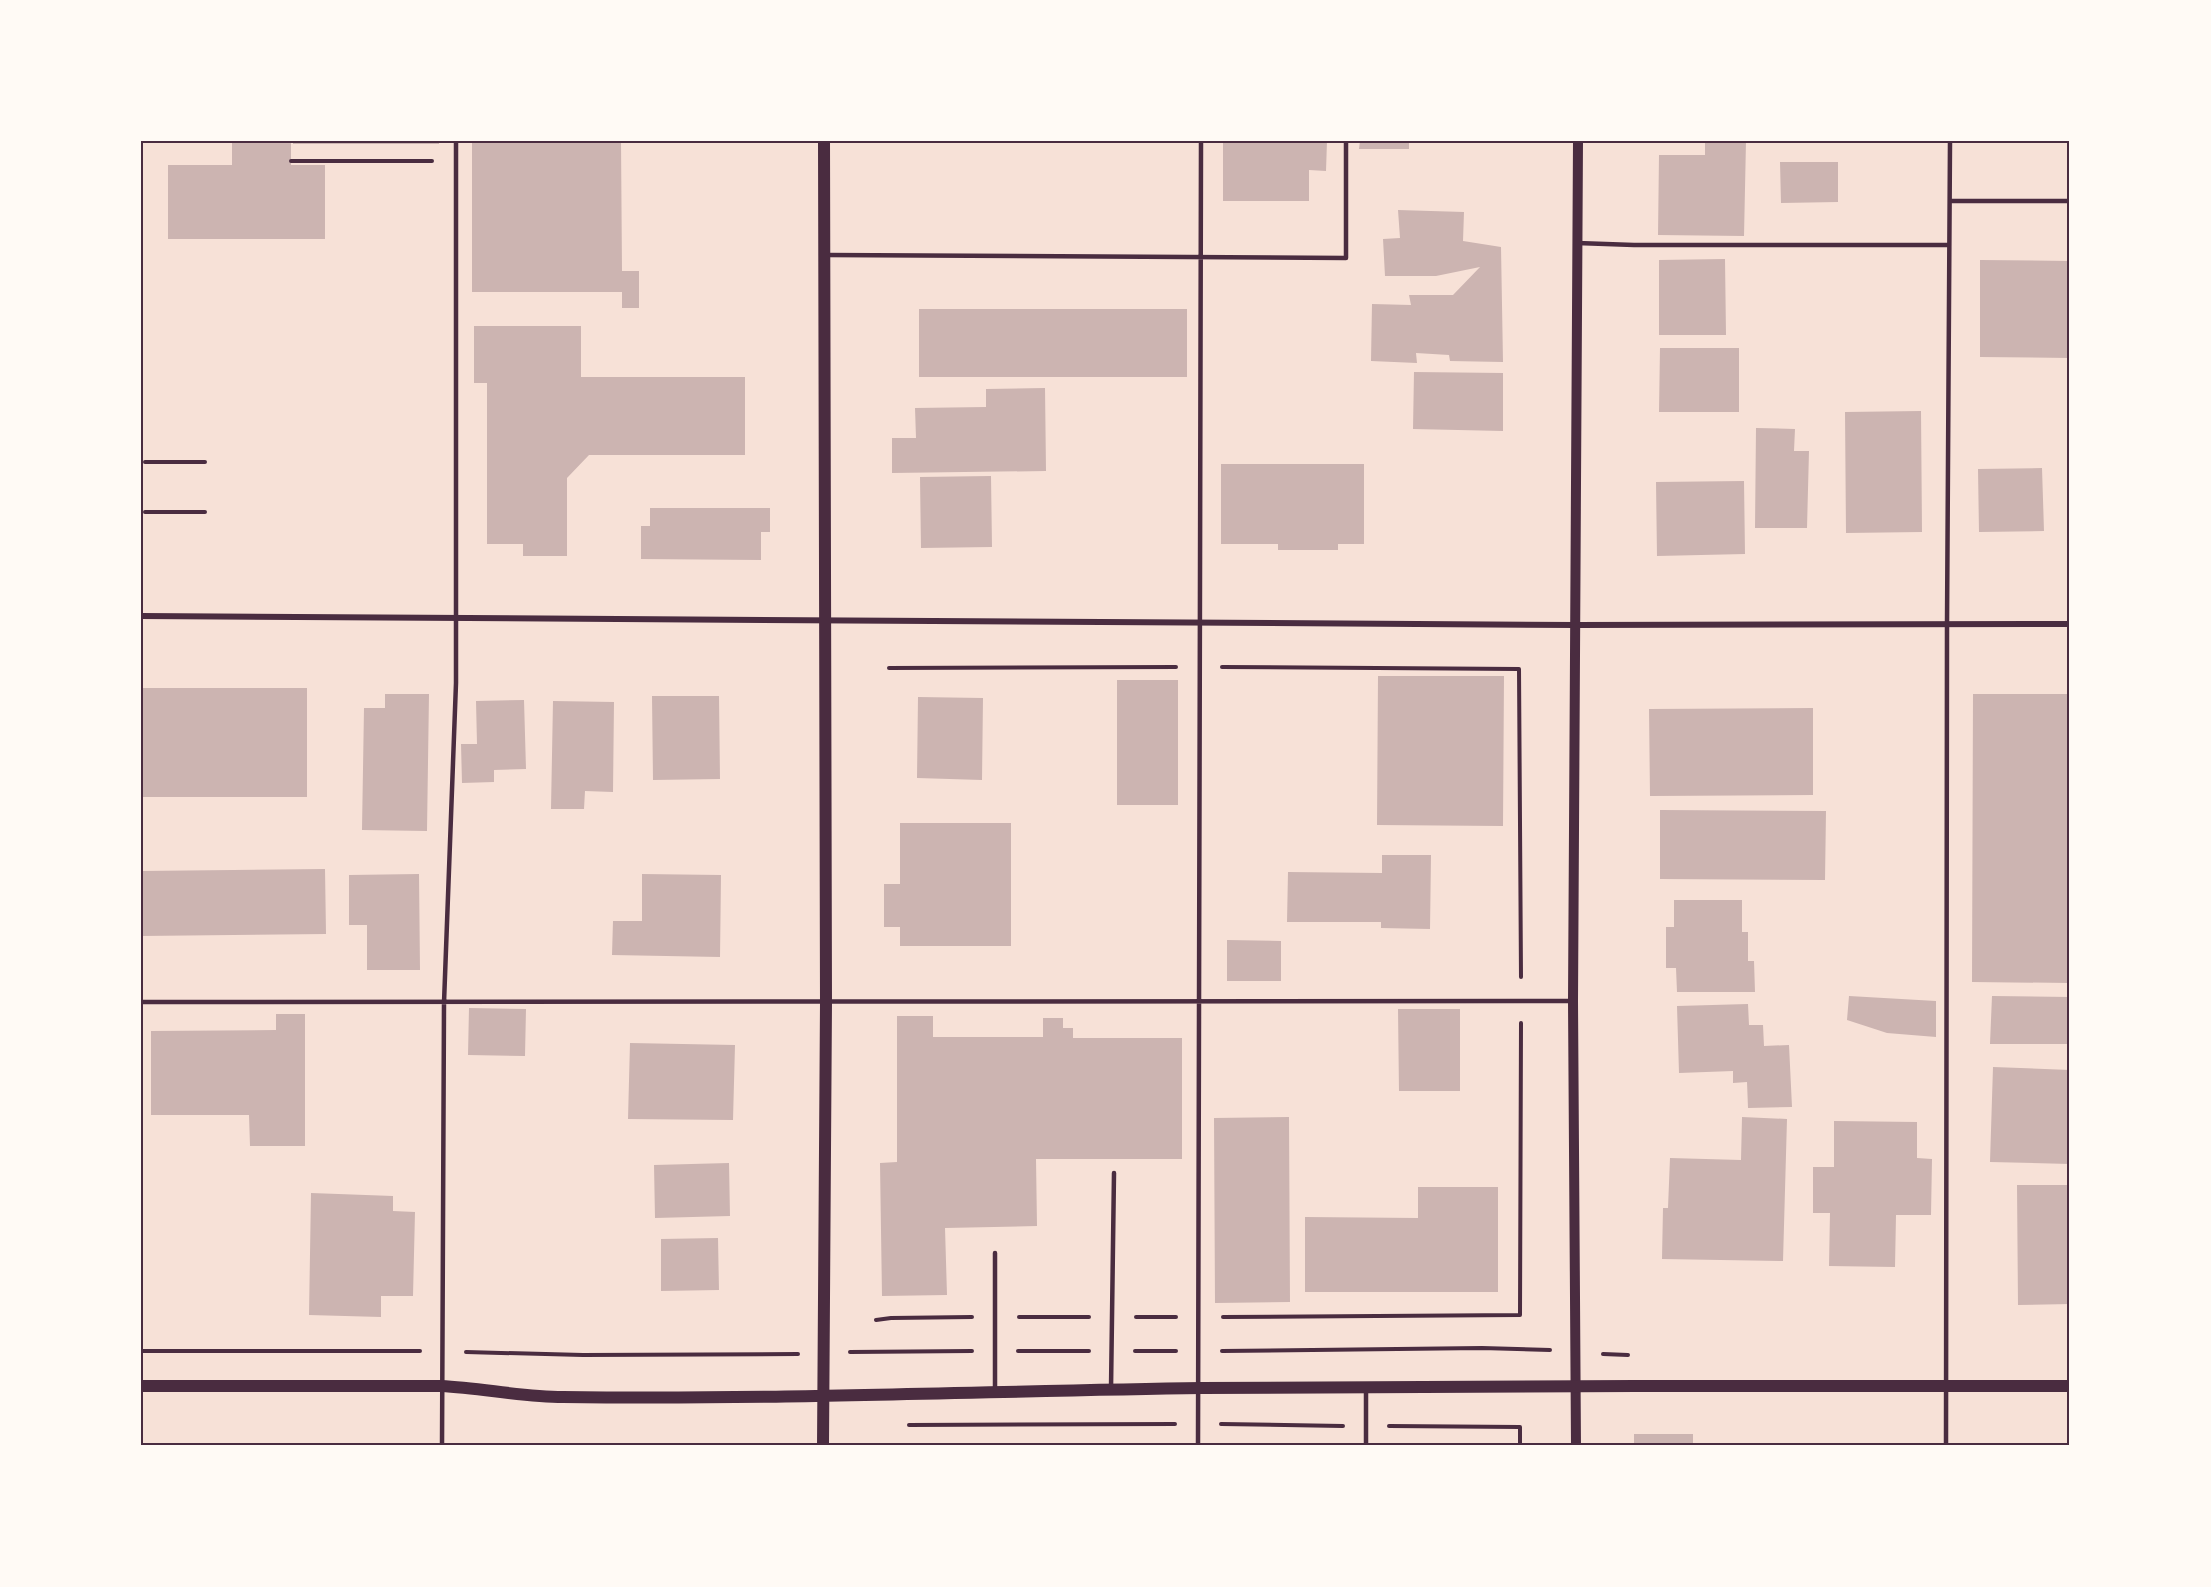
<svg xmlns="http://www.w3.org/2000/svg" width="2211" height="1587" viewBox="0 0 2211 1587" font-family="Raleway,sans-serif">
	<style>
		.building { fill: #ccb4b1 }
		.lines { fill: none; stroke-linecap: round; stroke-linejoin: round }
		.path { stroke: #4a2c40; stroke-width: 4 }
		.service { stroke: #4a2c40; stroke-width: 4.5 }
		.minor { stroke: #4a2c40; stroke-width: 6 }
		.tertiary { stroke: #4a2c40; stroke-width: 10 }
		.secondary { stroke: #4a2c40; stroke-width: 12 }
		.neatline { fill: none; stroke: #4a2c40; stroke-width: 2 }
	</style>
	<rect width="100%" height="100%" fill="#f7e1d7"/>
	<path class="building" d="M 232,141 L 291,141 L 291,165 L 325,165 L 325,239 L 168,239 L 168,165 L 232,165 Z
		M 293,141 L 439,141 L 439,144 L 293,144 Z
		M 472,141 L 621,141 L 622,271 L 639,271 L 639,308 L 622,308 L 622,292 L 472,292 Z
		M 1223,141 L 1327,141 L 1326,171 L 1309,170 L 1309,201 L 1223,201 Z
		M 1360,141 L 1409,141 L 1409,149 L 1359,149 Z
		M 1705,141 L 1746,141 L 1744,236 L 1658,235 L 1659,155 L 1705,155 Z
		M 1780,162 L 1838,162 L 1838,202 L 1781,203 Z
		M 1398,210 L 1464,212 L 1463,241 L 1501,247 L 1503,362 L 1450,361 L 1449,355 L 1416,353 L 1417,363 L 1371,361 L 1372,304 L 1411,305 L 1409,295 L 1453,295 L 1480,267 L 1436,276 L 1385,276 L 1383,239 L 1400,238 Z
		M 1725,259 L 1726,335 L 1659,335 L 1659,260 Z
		M 1980,260 L 2070,261 L 2070,358 L 1980,357 Z
		M 919,309 L 1187,309 L 1187,377 L 919,377 Z
		M 474,326 L 581,326 L 581,377 L 745,377 L 745,455 L 589,455 L 567,478 L 567,556 L 523,556 L 523,544 L 487,544 L 487,383 L 474,383 Z
		M 1660,348 L 1739,348 L 1739,412 L 1659,412 Z
		M 1414,372 L 1503,373 L 1503,431 L 1413,429 Z
		M 1045,388 L 1046,471 L 892,473 L 892,438 L 916,438 L 915,408 L 986,407 L 986,389 Z
		M 1921,411 L 1922,532 L 1846,533 L 1845,412 Z
		M 1756,428 L 1795,429 L 1794,451 L 1809,451 L 1807,528 L 1755,528 Z
		M 1221,464 L 1364,464 L 1364,544 L 1338,544 L 1338,550 L 1278,550 L 1278,544 L 1221,544 Z
		M 2042,468 L 2044,531 L 1979,532 L 1978,469 Z
		M 991,476 L 992,547 L 921,548 L 920,477 Z
		M 1744,481 L 1745,554 L 1657,556 L 1656,482 Z
		M 650,508 L 770,508 L 770,532 L 761,532 L 761,560 L 641,559 L 641,526 L 650,526 Z
		M 1378,676 L 1504,676 L 1503,826 L 1377,825 Z
		M 1117,680 L 1178,680 L 1178,805 L 1117,805 Z
		M 141,688 L 307,688 L 307,797 L 141,797 Z
		M 385,694 L 429,694 L 427,831 L 362,830 L 364,708 L 385,708 Z
		M 1973,694 L 2070,694 L 2070,983 L 1972,982 Z
		M 652,696 L 719,696 L 720,779 L 653,780 Z
		M 918,697 L 983,698 L 982,780 L 917,778 Z
		M 524,700 L 526,769 L 494,770 L 494,782 L 462,783 L 461,744 L 477,744 L 476,701 Z
		M 553,701 L 614,702 L 613,792 L 585,791 L 584,809 L 551,809 Z
		M 1813,708 L 1813,795 L 1650,796 L 1649,709 Z
		M 1660,810 L 1826,811 L 1825,880 L 1660,879 Z
		M 900,823 L 1011,823 L 1011,946 L 900,946 L 900,927 L 884,927 L 884,884 L 900,884 Z
		M 1382,855 L 1431,855 L 1430,929 L 1381,928 L 1381,922 L 1287,922 L 1288,872 L 1382,873 Z
		M 325,869 L 326,934 L 141,936 L 141,871 Z
		M 419,874 L 420,970 L 367,970 L 367,925 L 349,925 L 349,875 Z
		M 642,874 L 721,875 L 720,957 L 612,955 L 613,921 L 642,921 Z
		M 1674,900 L 1742,900 L 1742,932 L 1748,932 L 1748,961 L 1754,961 L 1755,992 L 1677,992 L 1676,968 L 1666,968 L 1666,927 L 1674,927 Z
		M 1227,940 L 1281,941 L 1281,981 L 1227,981 Z
		M 1849,996 L 1936,1001 L 1936,1037 L 1887,1033 L 1847,1020 Z
		M 1992,996 L 2070,997 L 2070,1044 L 1990,1044 Z
		M 1748,1004 L 1749,1025 L 1763,1025 L 1764,1046 L 1789,1045 L 1792,1107 L 1748,1108 L 1747,1082 L 1733,1083 L 1733,1071 L 1679,1073 L 1677,1006 Z
		M 469,1008 L 526,1009 L 525,1056 L 468,1055 Z
		M 1398,1009 L 1460,1009 L 1460,1091 L 1399,1091 Z
		M 276,1014 L 305,1014 L 305,1146 L 250,1146 L 249,1115 L 151,1115 L 151,1031 L 276,1030 Z
		M 897,1016 L 933,1016 L 933,1037 L 1043,1037 L 1043,1018 L 1063,1018 L 1063,1028 L 1073,1028 L 1073,1038 L 1182,1038 L 1182,1159 L 1036,1159 L 1037,1226 L 945,1228 L 947,1295 L 882,1296 L 880,1163 L 897,1162 Z
		M 630,1043 L 735,1045 L 733,1120 L 628,1119 Z
		M 1993,1067 L 2070,1070 L 2070,1164 L 1990,1162 Z
		M 1289,1117 L 1290,1302 L 1215,1303 L 1214,1118 Z
		M 1742,1117 L 1787,1119 L 1783,1261 L 1662,1259 L 1663,1208 L 1668,1208 L 1670,1158 L 1741,1160 Z
		M 1834,1121 L 1917,1122 L 1917,1158 L 1932,1159 L 1931,1215 L 1896,1215 L 1895,1267 L 1829,1266 L 1830,1213 L 1813,1213 L 1813,1167 L 1834,1167 Z
		M 729,1163 L 730,1216 L 655,1218 L 654,1165 Z
		M 2017,1185 L 2070,1185 L 2070,1304 L 2018,1305 Z
		M 1418,1187 L 1498,1187 L 1498,1292 L 1305,1292 L 1305,1217 L 1418,1218 Z
		M 311,1193 L 393,1196 L 393,1211 L 415,1212 L 413,1296 L 381,1296 L 381,1317 L 309,1315 Z
		M 718,1238 L 719,1290 L 661,1291 L 661,1239 Z
		M 1634,1434 L 1693,1434 L 1693,1446 L 1634,1446 Z"/>
	<g class="lines">
		<path class="path" d="M 291,161 L 432,161
			M 145,462 L 205,462
			M 145,512 L 205,512
			M 1222,667 L 1519,669 L 1521,977
			M 889,668 L 1176,667
			M 1019,1317 L 1089,1317
			M 1136,1317 L 1176,1317
			M 1223,1317 L 1520,1315 L 1521,1023
			M 876,1320 L 891,1318 L 972,1317
			M 141,1351 L 420,1351
			M 1018,1351 L 1089,1351
			M 1135,1351 L 1176,1351
			M 1222,1351 L 1482,1348 L 1550,1350
			M 466,1352 L 583,1355 L 798,1354
			M 850,1352 L 972,1351
			M 1603,1354 L 1628,1355
			M 1221,1424 L 1343,1426
			M 909,1425 L 1175,1424
			M 1389,1426 L 1520,1427 L 1520,1446"/>
		<path class="service" d="M 1950,201 L 2070,201
			M 1577,243 L 1634,245 L 1949,245
			M 827,255 L 1346,258 L 1346,141
			M 141,1002 L 1573,1001
			M 995,1253 L 995,1390
			M 1366,1387 L 1366,1446
			M 1111,1389 L 1114,1173
			M 442,1446 L 444,1003 L 456,683 L 456,141
			M 1198,1446 L 1201,141
			M 1946,1446 L 1947,624 L 1950,141"/>
		<path class="minor" d="M 141,616 L 1576,625 L 2070,624"/>
		<path class="tertiary" d="M 1576,1446 L 1573,1001 L 1578,141"/>
		<path class="secondary" d="M 141,1386 L 441,1386 C 482,1388 522,1397 563,1397 C 776,1400 989,1391 1202,1388 C 1491,1385 1781,1386 2070,1386
			M 823,1446 L 826,1002 L 824,141"/>
	</g>
	<rect width="2211" height="1587" fill="none" stroke="#fffaf5" stroke-width="285"/>
	<rect x="142" y="142" width="1926" height="1302" class="neatline"/>
</svg>
